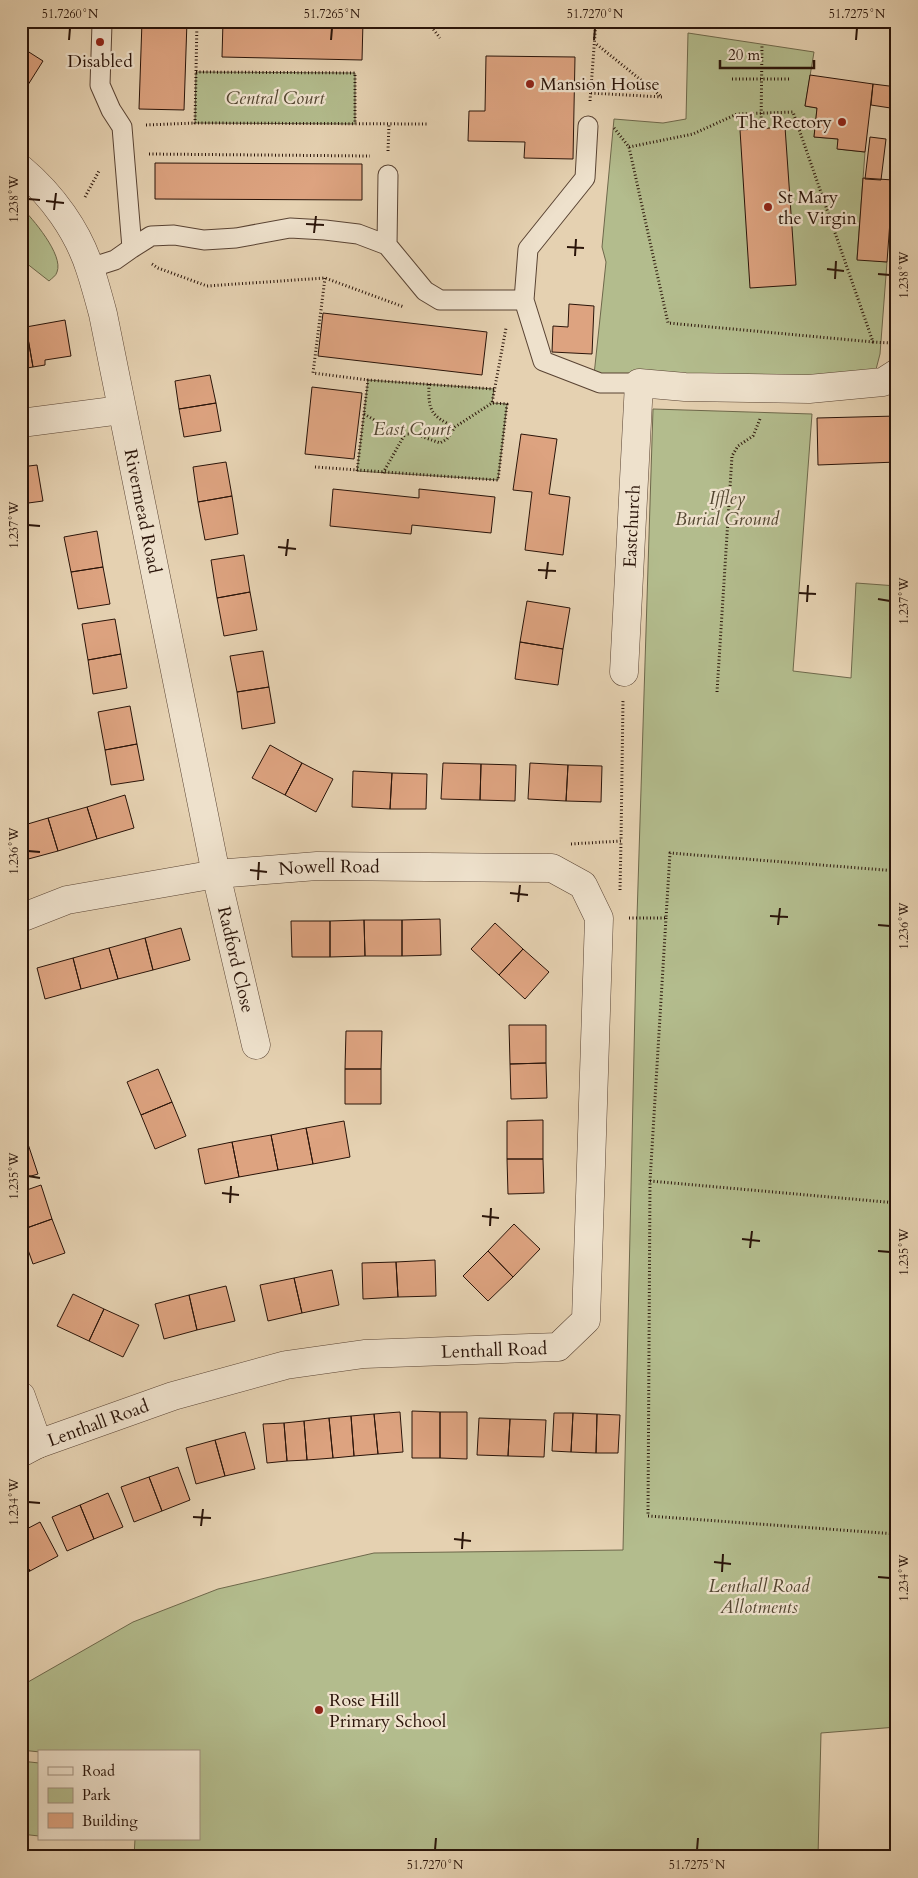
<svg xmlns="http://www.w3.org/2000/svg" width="918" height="1878" viewBox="0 0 918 1878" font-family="Cardo,serif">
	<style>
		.green { fill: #b3bc8d; stroke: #6e684b }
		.building { fill: #dda380; stroke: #2a1409 }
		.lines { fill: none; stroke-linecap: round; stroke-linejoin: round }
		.service-casing { stroke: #594333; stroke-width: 21 }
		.minor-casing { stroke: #594333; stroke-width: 29 }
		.path { stroke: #2a1409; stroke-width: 3; stroke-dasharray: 1 2.5; stroke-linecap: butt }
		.service { stroke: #eee1cc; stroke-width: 19 }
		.minor { stroke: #eee1cc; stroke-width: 28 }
		.ticks { fill: none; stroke: #2a1409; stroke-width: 2 }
		.poi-dot { fill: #8f2418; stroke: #eee1cc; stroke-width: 2 }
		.labels { text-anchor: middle; stroke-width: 4.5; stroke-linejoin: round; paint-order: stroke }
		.poi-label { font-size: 18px; fill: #2a1409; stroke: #eee1cc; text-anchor: start }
		.park-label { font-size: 18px; font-style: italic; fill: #534631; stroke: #eee1cc }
		.street-label { font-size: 18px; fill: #2a1409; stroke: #eee1cc }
		.neatline { fill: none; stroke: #2a1409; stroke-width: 2 }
		.ticks-label { font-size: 12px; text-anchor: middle; fill: #2a1409 }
	</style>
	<rect width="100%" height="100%" fill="#e5d1b1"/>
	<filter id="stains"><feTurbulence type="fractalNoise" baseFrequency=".004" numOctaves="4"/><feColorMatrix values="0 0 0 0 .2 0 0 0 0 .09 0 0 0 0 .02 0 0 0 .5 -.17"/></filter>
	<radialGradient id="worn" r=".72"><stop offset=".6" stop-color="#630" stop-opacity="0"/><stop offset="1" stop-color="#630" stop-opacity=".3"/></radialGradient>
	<path class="green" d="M 688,33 L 814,52 L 805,106 L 817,108 L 814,137 L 838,139 L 838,149 L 865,152 L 857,259 L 887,262 L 880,354 L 874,377 L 594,375 L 606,262 L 602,247 L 614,119 L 663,123 L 686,119 Z
		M 196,72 L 355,73 L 355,124 L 195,123 Z
		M 21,207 C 32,218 64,255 57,272 C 56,276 52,278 49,281 L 21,259 Z
		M 368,380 L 494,389 L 492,403 L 507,404 L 498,480 L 357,471 Z
		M 653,409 L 812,414 L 793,671 L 851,678 L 856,583 L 897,586 L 897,1727 L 821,1733 L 818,1857 L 134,1857 L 135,1839 L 199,1839 L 199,1752 L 40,1752 L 21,1750 L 21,1686 L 133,1622 L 218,1589 L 374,1553 L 623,1550 L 637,917 Z
		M 21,1761 L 39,1763 L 39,1836 L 21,1834 Z"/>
	<path class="building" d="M 142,21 L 187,21 L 184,110 L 139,109 Z
		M 223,21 L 363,21 L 362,60 L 222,57 Z
		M 21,47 L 43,61 L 21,96 Z
		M 486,56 L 575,57 L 573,159 L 524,158 L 525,142 L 468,141 L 469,111 L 485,111 Z
		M 810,75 L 873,84 L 865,152 L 837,149 L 838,139 L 814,137 L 817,108 L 805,106 Z
		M 873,84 L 897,87 L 897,109 L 871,105 Z
		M 785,127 L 796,285 L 750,288 L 740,130 Z
		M 870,137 L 886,139 L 881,180 L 865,179 Z
		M 155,163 L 362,164 L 362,200 L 155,199 Z
		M 863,178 L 893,180 L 887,262 L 857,260 Z
		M 569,304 L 594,306 L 592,354 L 552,352 L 553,326 L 568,327 Z
		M 323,313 L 487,332 L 482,375 L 318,356 Z
		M 65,320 L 71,356 L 45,360 L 45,365 L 33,367 L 26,327 Z
		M 26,327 L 33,367 L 21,369 L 21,328 Z
		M 210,375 L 216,403 L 179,409 L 175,381 Z
		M 312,387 L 362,393 L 354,459 L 305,454 Z
		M 216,403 L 221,431 L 184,437 L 179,409 Z
		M 897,416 L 897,462 L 818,465 L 817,418 Z
		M 521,434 L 557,439 L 549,494 L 570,497 L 563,555 L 525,550 L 532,492 L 513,490 Z
		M 226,462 L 232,496 L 198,502 L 193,467 Z
		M 37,465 L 43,501 L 21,504 L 21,467 Z
		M 333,489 L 419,498 L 419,489 L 495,497 L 491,533 L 412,525 L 411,534 L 330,526 Z
		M 232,496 L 238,534 L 205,540 L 198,502 Z
		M 97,531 L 103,567 L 71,572 L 64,537 Z
		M 244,555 L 250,592 L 217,598 L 211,560 Z
		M 103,567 L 110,604 L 78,609 L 71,572 Z
		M 250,592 L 257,630 L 224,636 L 217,598 Z
		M 527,601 L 570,608 L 563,649 L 520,642 Z
		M 115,619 L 121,654 L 88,660 L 82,624 Z
		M 520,642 L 563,649 L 558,685 L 515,679 Z
		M 263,651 L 269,687 L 237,692 L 230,656 Z
		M 121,654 L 127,688 L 93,694 L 88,660 Z
		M 269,687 L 275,723 L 242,729 L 237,692 Z
		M 130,706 L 137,744 L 105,750 L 98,712 Z
		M 137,744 L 144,780 L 111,785 L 105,750 Z
		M 270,745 L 302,763 L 285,795 L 252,778 Z
		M 302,763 L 333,779 L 316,812 L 285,795 Z
		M 443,763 L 481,764 L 480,800 L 441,799 Z
		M 530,763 L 568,765 L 566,801 L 528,799 Z
		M 481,764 L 516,765 L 515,801 L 480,800 Z
		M 568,765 L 602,766 L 601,802 L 566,801 Z
		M 353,771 L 392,773 L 390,809 L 352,807 Z
		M 392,773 L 427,774 L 426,809 L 390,809 Z
		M 125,795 L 134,828 L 97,839 L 87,807 Z
		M 87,807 L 97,839 L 58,851 L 48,818 Z
		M 48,818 L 58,851 L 21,861 L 21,826 Z
		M 440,919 L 441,955 L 402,956 L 402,920 Z
		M 364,920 L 365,956 L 330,957 L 330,921 Z
		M 364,920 L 402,920 L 402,956 L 365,956 Z
		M 291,921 L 330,921 L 330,957 L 292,957 Z
		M 495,923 L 523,949 L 499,975 L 471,949 Z
		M 181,928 L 190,960 L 153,970 L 145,938 Z
		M 145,938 L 153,970 L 118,979 L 109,948 Z
		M 109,948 L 118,979 L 81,989 L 73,958 Z
		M 523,949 L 549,972 L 525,999 L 499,975 Z
		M 73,958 L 81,989 L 45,999 L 37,968 Z
		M 509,1025 L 546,1025 L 546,1063 L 510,1064 Z
		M 346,1031 L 382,1031 L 381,1069 L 345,1069 Z
		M 546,1063 L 547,1098 L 511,1099 L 510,1064 Z
		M 158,1069 L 172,1102 L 141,1115 L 127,1082 Z
		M 345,1069 L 381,1069 L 381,1104 L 345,1104 Z
		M 172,1102 L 186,1136 L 155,1149 L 141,1115 Z
		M 543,1120 L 543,1159 L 507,1159 L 507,1121 Z
		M 344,1121 L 350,1157 L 313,1164 L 306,1128 Z
		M 21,1123 L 38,1174 L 21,1179 Z
		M 306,1128 L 313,1164 L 278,1170 L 271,1135 Z
		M 271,1135 L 278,1170 L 239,1177 L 232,1142 Z
		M 232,1142 L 239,1177 L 205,1184 L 198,1149 Z
		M 507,1159 L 543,1159 L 544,1193 L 508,1194 Z
		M 41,1185 L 52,1219 L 21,1230 L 21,1192 Z
		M 52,1219 L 65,1253 L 33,1264 L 21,1230 Z
		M 514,1224 L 540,1249 L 513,1277 L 488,1251 Z
		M 488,1251 L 513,1277 L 488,1301 L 463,1276 Z
		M 435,1260 L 436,1296 L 398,1297 L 396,1262 Z
		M 396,1262 L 398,1297 L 363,1299 L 362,1263 Z
		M 332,1270 L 339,1305 L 302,1313 L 294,1278 Z
		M 294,1278 L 302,1313 L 268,1321 L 260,1285 Z
		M 226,1286 L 235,1321 L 197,1330 L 189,1295 Z
		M 73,1294 L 104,1309 L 89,1341 L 57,1326 Z
		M 189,1295 L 197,1330 L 164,1339 L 155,1304 Z
		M 104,1309 L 139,1325 L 123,1357 L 89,1341 Z
		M 412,1411 L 440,1412 L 440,1458 L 412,1458 Z
		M 400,1412 L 403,1452 L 378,1454 L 374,1414 Z
		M 440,1412 L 467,1412 L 467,1459 L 440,1458 Z
		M 554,1413 L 573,1413 L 571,1452 L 552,1451 Z
		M 573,1413 L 597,1414 L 596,1453 L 571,1452 Z
		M 374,1414 L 378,1454 L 354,1456 L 351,1416 Z
		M 597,1414 L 620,1415 L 618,1453 L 596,1453 Z
		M 351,1416 L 354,1456 L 333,1458 L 329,1418 Z
		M 329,1418 L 333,1458 L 307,1460 L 304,1421 Z
		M 479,1418 L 510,1419 L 508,1456 L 477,1455 Z
		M 510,1419 L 546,1420 L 544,1457 L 508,1456 Z
		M 304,1421 L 307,1460 L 287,1461 L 284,1423 Z
		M 284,1423 L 287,1461 L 267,1463 L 263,1424 Z
		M 245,1432 L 255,1469 L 225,1476 L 215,1440 Z
		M 215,1440 L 225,1476 L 196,1484 L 186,1448 Z
		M 178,1467 L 190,1500 L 162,1511 L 149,1477 Z
		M 149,1477 L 162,1511 L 134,1522 L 121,1487 Z
		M 108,1493 L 123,1527 L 94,1539 L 80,1505 Z
		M 80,1505 L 94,1539 L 67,1551 L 52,1517 Z
		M 40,1522 L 58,1556 L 30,1571 L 21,1556 L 21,1532 Z
		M 21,1556 L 30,1571 L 21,1576 Z"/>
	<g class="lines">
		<defs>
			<path id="service" d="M 102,24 L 100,85 L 111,110 L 122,127 L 132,248 L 151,236 L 174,235 L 204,240 L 236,238 L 290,228 L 325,230 L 358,234 L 387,245 L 425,291 L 440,300 L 524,300
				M 588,126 L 585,178 L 528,249 L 524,300 L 543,361 L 600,383 L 639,383
				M 387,245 L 388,175
				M 90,268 L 115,260 L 132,248"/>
			<g id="minor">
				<path id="s1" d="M 21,169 C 52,195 78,231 90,269 C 95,284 99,299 103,314 L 216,874 L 256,1045"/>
				<path d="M 21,423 L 121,410"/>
				<path id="s2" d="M 624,672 L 639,383 L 685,387 L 809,389 L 883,382 L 897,373"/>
				<path id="s3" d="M 21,918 L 67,900 L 216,874 L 317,866 L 552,868 L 583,885 L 599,918 L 586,1320 L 558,1347 L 364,1354 L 286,1365 L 173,1396 L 38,1444 L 21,1453"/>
				<path d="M 21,1396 L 38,1444"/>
			</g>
		</defs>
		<use href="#service" class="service-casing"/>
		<use href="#minor" class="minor-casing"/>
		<path class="path" d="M 197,21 L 195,123 L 427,124
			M 427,21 L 440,38
			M 196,72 L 355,73 L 355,124
			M 732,79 L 789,79
			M 591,93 L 662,97 L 595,43
			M 590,101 L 596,21
			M 146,125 L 195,123
			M 614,128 L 629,147 L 668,323 L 873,342
			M 761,128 L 762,44
			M 629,147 L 693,134 L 737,114 L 793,112 L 873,342 L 891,343
			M 388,151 L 389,124
			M 149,154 L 370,156
			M 85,197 L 99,171
			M 152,264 L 158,268 L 207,286 L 325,278 L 404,307
			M 325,278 L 313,373 L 368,380
			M 429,384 C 428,411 431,416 455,427
			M 364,414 L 399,434 L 415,434 L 440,443 L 447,439 L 455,427 L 492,403 L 506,328
			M 315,467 L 498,480 L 507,404 L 492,403
			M 357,471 L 368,380 L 494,389
			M 383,473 L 405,434
			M 717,692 L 732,456 L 738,446 L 753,436 L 760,419
			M 571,844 L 621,841 L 623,700
			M 620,890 L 621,841
			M 629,918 L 666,918 L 670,853 L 897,871
			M 666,918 L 650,1181 L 648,1516 L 897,1534
			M 650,1181 L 897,1203"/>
		<use href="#service" class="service"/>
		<use href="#minor" class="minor"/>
	</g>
	<path class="ticks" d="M 69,40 L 70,28M 331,40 L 332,28M 594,40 L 595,28M 856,40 L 857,28M 28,199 L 40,200M 46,201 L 64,203M 54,210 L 56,193M 306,224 L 324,225M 314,233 L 316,216M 567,247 L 584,248M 575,256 L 576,239M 827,269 L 844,271M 878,274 L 890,275M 835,279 L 836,261M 28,525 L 40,526M 278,547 L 296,549M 286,556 L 288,539M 538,570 L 556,571M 546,579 L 548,562M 799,593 L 816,594M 878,599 L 890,601M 807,602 L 808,585M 28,851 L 40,852M 250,870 L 267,872M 258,880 L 259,862M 510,893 L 528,895M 518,902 L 520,885M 770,916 L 788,917M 778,925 L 780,908M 878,925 L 890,926M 28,1176 L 40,1178M 222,1193 L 239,1195M 230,1203 L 231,1186M 482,1216 L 499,1218M 490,1226 L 491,1208M 742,1239 L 760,1241M 750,1248 L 752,1231M 878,1251 L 890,1252M 28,1502 L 40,1503M 193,1517 L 211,1518M 201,1526 L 203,1509M 454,1539 L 471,1541M 462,1549 L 463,1532M 714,1562 L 731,1564M 722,1572 L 723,1554M 878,1577 L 890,1578M 435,1850 L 436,1838M 697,1850 L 698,1838"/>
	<g class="poi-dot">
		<circle cx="100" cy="42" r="5"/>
		<circle cx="530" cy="84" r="5"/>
		<circle cx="842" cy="122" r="5"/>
		<circle cx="768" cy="207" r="5"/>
		<circle cx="319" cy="1710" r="5"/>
	</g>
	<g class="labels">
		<g class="poi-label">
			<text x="100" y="67" text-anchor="middle">Disabled</text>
			<text x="540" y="90">Mansion House</text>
			<text x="832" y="128" text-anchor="end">The Rectory</text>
			<text x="778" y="203">St Mary<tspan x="778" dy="21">the Virgin</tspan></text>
			<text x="329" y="1706">Rose Hill<tspan x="329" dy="21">Primary School</tspan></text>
		</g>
		<g class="park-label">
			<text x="275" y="104">Central Court</text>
			<text x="412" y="435">East Court</text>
			<text x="727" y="504">Iffley<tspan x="727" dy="21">Burial Ground</tspan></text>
			<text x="759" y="1592">Lenthall Road<tspan x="759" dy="21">Allotments</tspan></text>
		</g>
		<g class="street-label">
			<text dy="6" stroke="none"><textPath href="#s1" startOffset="371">Rivermead Road</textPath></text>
			<text dy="6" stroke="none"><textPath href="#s2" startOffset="146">Eastchurch</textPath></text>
			<text dy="6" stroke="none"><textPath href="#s3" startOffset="314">Nowell Road</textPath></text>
			<text dy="6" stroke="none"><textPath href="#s1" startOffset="829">Radford Close</textPath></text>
			<text transform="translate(494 1350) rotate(-2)" y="6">Lenthall Road</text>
			<text transform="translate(98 1423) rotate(-20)" y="6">Lenthall Road</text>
		</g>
	</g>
	<rect width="918" height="1878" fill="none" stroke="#e5d1b1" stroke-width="55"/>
	<rect x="38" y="1750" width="162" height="90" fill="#eee1cc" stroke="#a08f7e"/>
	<rect x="48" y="1767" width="25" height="8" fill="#eee1cc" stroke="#a08f7e"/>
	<text x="82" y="1776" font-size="15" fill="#2a1409">Road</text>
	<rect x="48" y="1788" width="25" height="15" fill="#b3bc8d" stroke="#a08f7e"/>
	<text x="82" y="1800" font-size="15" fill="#2a1409">Park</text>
	<rect x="48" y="1813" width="25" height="15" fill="#dda380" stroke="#a08f7e"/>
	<text x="82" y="1826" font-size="15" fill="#2a1409">Building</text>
	<path d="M720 60v8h94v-8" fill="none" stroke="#2a1409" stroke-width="2.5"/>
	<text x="728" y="60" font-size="15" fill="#2a1409" stroke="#eee1cc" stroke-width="4" paint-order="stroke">20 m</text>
	<rect x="28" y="28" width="862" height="1822" class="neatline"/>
	<g class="ticks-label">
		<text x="70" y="18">51.7260°N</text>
		<text x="332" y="18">51.7265°N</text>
		<text x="595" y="18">51.7270°N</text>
		<text x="857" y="18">51.7275°N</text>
		<text transform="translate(14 199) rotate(-90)" y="4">1.238°W</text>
		<text transform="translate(904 275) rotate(-90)" y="4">1.238°W</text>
		<text transform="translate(14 525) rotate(-90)" y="4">1.237°W</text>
		<text transform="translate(904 601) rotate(-90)" y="4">1.237°W</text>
		<text transform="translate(14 851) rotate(-90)" y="4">1.236°W</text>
		<text transform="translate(904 926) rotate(-90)" y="4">1.236°W</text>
		<text transform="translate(14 1176) rotate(-90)" y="4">1.235°W</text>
		<text transform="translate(904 1252) rotate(-90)" y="4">1.235°W</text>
		<text transform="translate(14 1502) rotate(-90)" y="4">1.234°W</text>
		<text transform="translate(904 1578) rotate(-90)" y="4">1.234°W</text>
		<text x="435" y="1869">51.7270°N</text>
		<text x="697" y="1869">51.7275°N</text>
	</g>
	<rect width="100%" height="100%" filter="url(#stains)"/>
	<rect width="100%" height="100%" fill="url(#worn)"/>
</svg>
